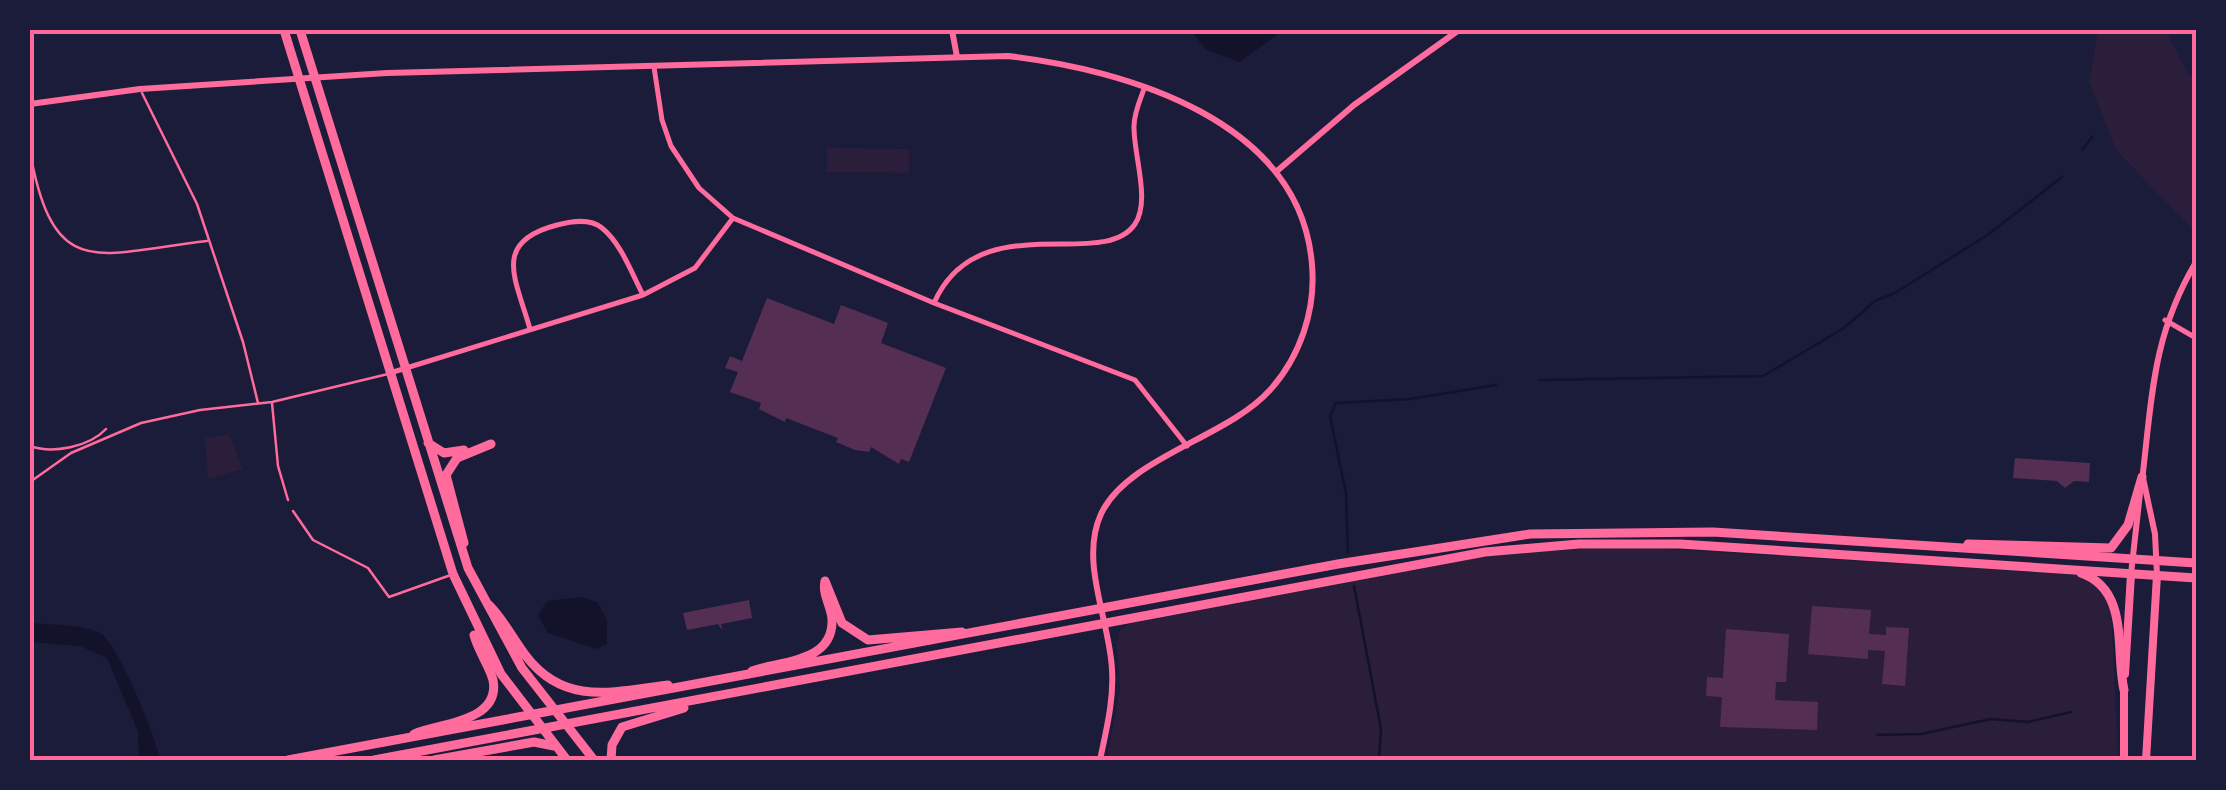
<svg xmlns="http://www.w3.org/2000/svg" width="2226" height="790" viewBox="0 0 2226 790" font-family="'Fira Sans Condensed',sans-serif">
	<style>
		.green { fill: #2a1e3b }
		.water { fill: #12122b }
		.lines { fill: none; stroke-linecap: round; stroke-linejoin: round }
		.stream { stroke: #12122b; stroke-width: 2.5 }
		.building { fill: #542f53 }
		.service { stroke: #ff6b9d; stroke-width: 2.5 }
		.minor { stroke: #ff6b9d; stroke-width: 5 }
		.tertiary { stroke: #ff6b9d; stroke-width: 6 }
		.secondary { stroke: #ff6b9d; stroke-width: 8 }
		.trunk { stroke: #ff6b9d; stroke-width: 9 }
		.neatline { fill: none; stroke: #ff6b9d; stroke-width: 4 }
	</style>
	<rect width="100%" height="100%" fill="#1b1b3a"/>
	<path class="green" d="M 2098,30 L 2166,30 L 2188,75 L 2196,79 L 2196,233 L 2116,150 L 2089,82 Z
		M 827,148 L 909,149 L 909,173 L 827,172 Z
		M 229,434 L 243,469 L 208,479 L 205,438 Z
		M 1578,549 L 1667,549 L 2077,575 L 2092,581 L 2111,606 L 2118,760 L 1107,760 L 1120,689 L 1117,643 L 1119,632 L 1128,624 L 1489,556 Z"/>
	<path class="water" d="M 1190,30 L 1283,30 L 1240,62 L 1206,50 Z
		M 581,597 L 597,602 L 607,620 L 607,644 L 597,649 L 548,633 L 538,615 L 547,601 Z
		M 30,623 C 52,625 81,624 100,633 C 117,641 157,739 160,760 L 139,760 L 138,731 L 107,658 L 80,646 L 30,642 Z"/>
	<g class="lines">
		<path class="stream" d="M 2082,150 L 2092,137
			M 1540,380 L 1763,376 L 1844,328 L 1875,301 L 1895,293 L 1989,234 L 2062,177
			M 1348,553 L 1346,493 L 1330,416 L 1336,403 L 1410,399 L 1496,385
			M 1354,586 L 1381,729 L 1379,760
			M 1877,735 L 1921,734 L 1991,719 L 2028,722 L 2071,712
			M 1707,760 L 1718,757"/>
	</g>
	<path class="building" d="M 767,298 L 834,324 L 841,305 L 888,323 L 881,343 L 946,368 L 909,462 L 901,459 L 899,464 L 871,447 L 869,452 L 855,450 L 836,442 L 838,438 L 786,418 L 785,422 L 759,409 L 761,403 L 730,392 L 738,372 L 725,368 L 730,356 L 742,361 Z
		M 2015,458 L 2090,463 L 2089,482 L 2074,481 L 2065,488 L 2057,481 L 2013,478 Z
		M 749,600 L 752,618 L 721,624 L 723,631 L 718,624 L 687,630 L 683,613 Z
		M 1812,606 L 1871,610 L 1869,634 L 1886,635 L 1886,627 L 1909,628 L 1905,686 L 1882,684 L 1885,651 L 1868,650 L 1868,659 L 1808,654 Z
		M 1726,629 L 1789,634 L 1786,682 L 1776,682 L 1775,700 L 1818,702 L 1817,730 L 1720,727 L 1722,697 L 1706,696 L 1707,677 L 1723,678 Z"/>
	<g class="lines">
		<path class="service" d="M 142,93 L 197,204 L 243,342 L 258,403
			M 30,152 C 54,284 98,253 207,241
			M 272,403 L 278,466 L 288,500
			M 30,446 C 53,454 89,447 106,429
			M 30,482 L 71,453 L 141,423 L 200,410 L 272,402 L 388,374
			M 293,511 L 313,540 L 368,568 L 389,597 L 448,576"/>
		<path class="minor" d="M 654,67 L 662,120 L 671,146 L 699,188 L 733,218 L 934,303 L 1135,380 L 1187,446
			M 934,303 C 978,204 1103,272 1135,224 C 1151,200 1133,153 1134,126 C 1134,113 1140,100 1144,89
			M 2165,320 L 2196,338
			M 530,329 C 516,279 491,242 557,225 C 572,221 590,218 602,228 C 621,243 632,274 643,295
			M 390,373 L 643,295 L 695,268 L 733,218"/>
		<path class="tertiary" d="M 952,30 L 957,57
			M 30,104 L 140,89 L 387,73 L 1008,56 C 1128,70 1301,121 1312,265 C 1316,310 1300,357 1270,390 C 1227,438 1128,457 1101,514 C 1079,562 1110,621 1112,670 C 1114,700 1106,731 1100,760
			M 1277,171 L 1354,105 L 1459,30
			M 2143,478 L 2155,534 L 2157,575
			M 2142,481 C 2152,398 2152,336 2196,262
			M 2131,574 L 2140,493"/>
		<path class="secondary" d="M 2125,674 L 2131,574
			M 2124,688 L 2124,760
			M 2146,760 L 2157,575"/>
		<path class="trunk" d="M 284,30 L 453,574 L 501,674 L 567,760
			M 300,30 L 468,568 L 522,668 L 594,760
			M 428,443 L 444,453 L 464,450
			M 464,543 L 446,475 L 457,458 L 491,444
			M 1968,544 L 2111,548 L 2128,525 L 2142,477
			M 2081,573 C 2130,590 2115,651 2124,690
			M 825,581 L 842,623 L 868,640 L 962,632
			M 489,605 C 504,620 513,639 526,656 C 564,706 613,692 668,685
			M 752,671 C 780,661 834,663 832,619 C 831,605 822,595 825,581
			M 414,734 C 439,723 501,722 493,680 C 489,665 478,651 474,635
			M 288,760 L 1338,564 L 1530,534 L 1713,532 L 2196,563
			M 374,760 L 1485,552 L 1579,544 L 1680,544 L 2196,578
			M 434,760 L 534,742 L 554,746
			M 611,760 L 612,745 L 622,727 L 684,708"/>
	</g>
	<rect width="2226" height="790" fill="none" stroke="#1b1b3a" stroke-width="65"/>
	<rect x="32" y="32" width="2162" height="726" class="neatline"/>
</svg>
